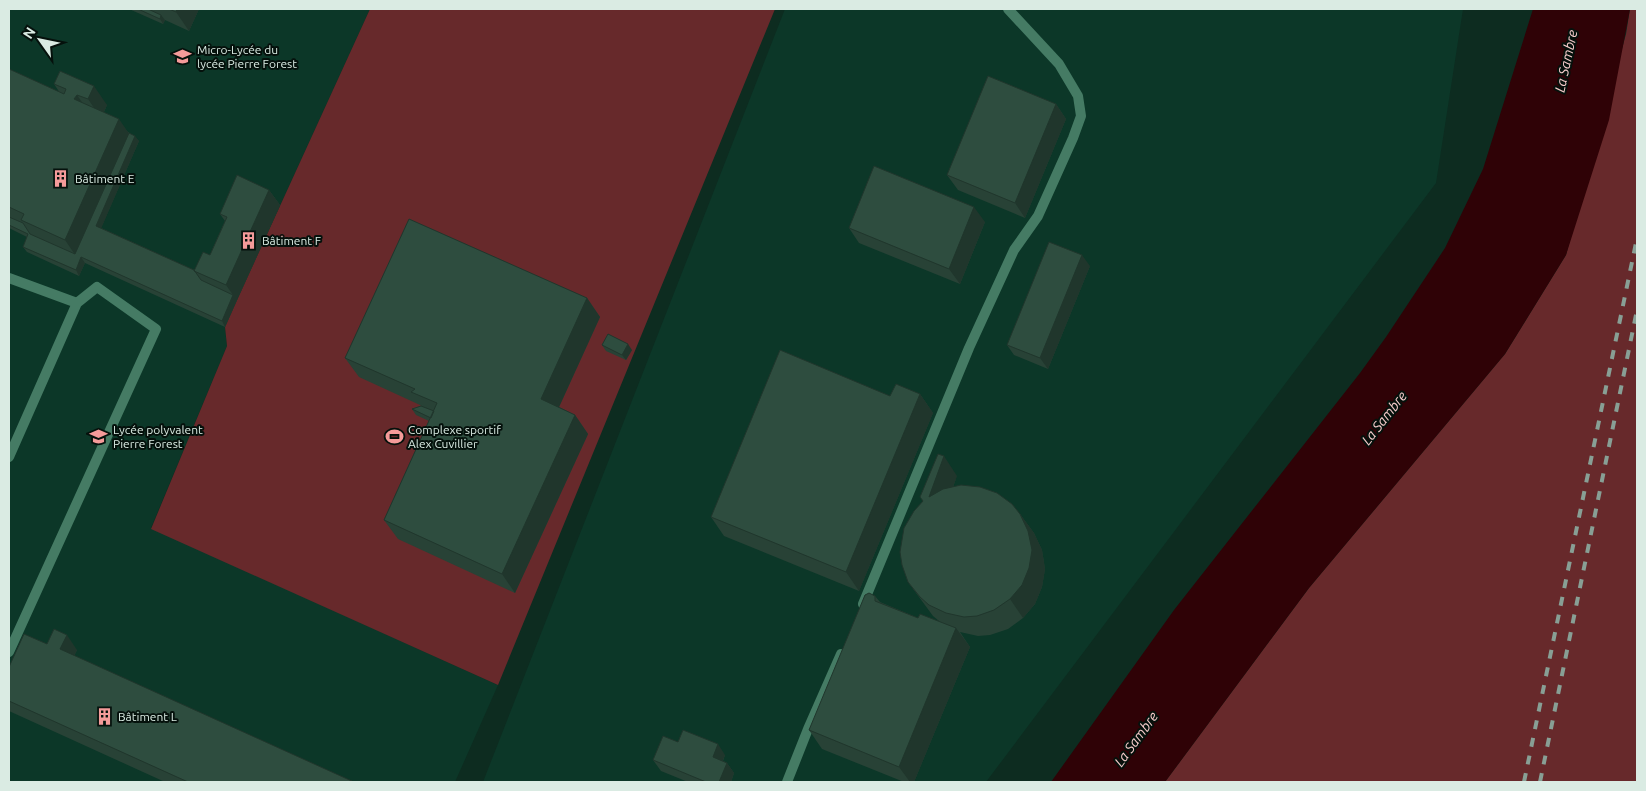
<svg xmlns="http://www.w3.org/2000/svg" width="1646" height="791" viewBox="0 0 1646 791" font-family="Ubuntu,sans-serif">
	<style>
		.built { fill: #0c3728 }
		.green { fill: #67292b }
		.water { fill: #2f0206 }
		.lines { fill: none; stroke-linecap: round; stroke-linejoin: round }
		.service { stroke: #457b64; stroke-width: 10 }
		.rail { stroke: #889f95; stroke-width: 4; stroke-dasharray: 9 9; stroke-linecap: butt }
		.wall { fill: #284236 }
		.shaded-wall { fill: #20362c }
		.building { fill: #2e4d3f; stroke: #20362c }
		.labels { text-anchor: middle; stroke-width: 4; stroke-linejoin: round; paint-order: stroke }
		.poi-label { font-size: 12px; fill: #daebe3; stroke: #05110c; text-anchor: start }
		.water-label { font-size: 14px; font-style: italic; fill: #f8cdcc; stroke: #05110c }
	</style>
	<rect width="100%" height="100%" fill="#0d2c20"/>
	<path class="built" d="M 9,9 L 370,9 L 237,300 L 225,327 L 227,346 L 151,528 L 498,685 L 455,782 L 9,782 Z
		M 785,9 L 1463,9 L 1436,183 L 986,782 L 483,782 Z"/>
	<path class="green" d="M 370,9 L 775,9 L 498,685 L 151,529 L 227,346 L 225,327 L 237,300 Z
		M 1630,9 L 1637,9 L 1637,782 L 1165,782 L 1309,588 L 1505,354 L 1566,255 L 1626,34 Z"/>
	<path class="water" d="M 1533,9 L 1630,9 L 1609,120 L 1566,255 L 1505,354 L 1309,588 L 1165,782 L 1051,782 L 1174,610 L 1360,373 L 1386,337 L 1445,248 L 1483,169 Z"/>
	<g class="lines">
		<path class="service" d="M 9,278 L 77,303
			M 9,457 L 77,303 L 97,287 L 156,329 L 9,652
			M 863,604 L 969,348 L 1014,250 L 1038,216 L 1073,138 L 1081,116 L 1078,96 L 1059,64 L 1008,9
			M 787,782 L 808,729 L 841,654"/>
		<path class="rail" d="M 1524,782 L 1637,238
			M 1540,782 L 1637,310"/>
	</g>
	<path class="wall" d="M 129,9 L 199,9 L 189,31 L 165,20 L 163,24 Z
		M 9,69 L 60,93 L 54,84 L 107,105 L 104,112 L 139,141 L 101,228 L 194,270 L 210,255 L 225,221 L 220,214 L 269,190 L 280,205 L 237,300 L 225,327 L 85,263 L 79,276 L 27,252 L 23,247 L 27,237 L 9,228 Z
		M 1056,104 L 1066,119 L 1025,218 L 958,190 L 947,175 Z
		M 985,222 L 960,284 L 859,243 L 849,228 Z
		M 1090,266 L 1048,369 L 1014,355 L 1007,345 Z
		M 587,298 L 600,317 L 559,407 L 575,415 L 588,434 L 515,593 L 398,539 L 384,520 L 429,421 L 416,415 L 412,409 L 421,406 L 420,405 L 359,377 L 345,358 Z
		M 602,345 L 632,350 L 626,360 L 606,351 Z
		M 920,394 L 933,413 L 859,591 L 724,536 L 711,517 L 890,396 Z
		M 957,476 L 953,487 L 1020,514 L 1034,533 L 1042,550 L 1045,569 L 1042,587 L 1035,604 L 1023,618 L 1008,629 L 990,635 L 978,636 L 960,632 L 970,647 L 914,782 L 904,782 L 822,749 L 809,730 L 875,596 L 880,602 L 918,618 L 939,621 L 933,616 L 908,582 Z
		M 47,644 L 77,650 L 74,656 L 354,782 L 165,782 L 9,711 L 9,667 Z
		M 725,755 L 723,761 L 727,763 L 734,773 L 731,782 L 688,782 L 661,771 L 653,760 Z"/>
	<path class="shaded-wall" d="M 177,9 L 199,9 L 189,31 L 176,12 Z
		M 161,15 L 165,20 L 163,24 L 160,19 Z
		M 94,86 L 107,105 L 101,118 L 88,99 Z
		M 77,95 L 90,114 L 74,99 Z
		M 1056,104 L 1066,119 L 1025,218 L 1015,203 Z
		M 119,119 L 132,138 L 78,259 L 65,240 Z
		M 135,136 L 139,141 L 100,231 L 96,226 Z
		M 269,190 L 280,205 L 237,300 L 225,327 L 222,321 L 233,295 L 226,285 Z
		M 974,207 L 985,222 L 960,284 L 949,269 Z
		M 1082,255 L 1090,266 L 1048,369 L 1040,358 Z
		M 81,257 L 85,263 L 79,276 L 76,270 Z
		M 587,298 L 600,317 L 554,418 L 541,399 Z
		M 628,344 L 632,350 L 626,360 L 622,355 Z
		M 920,394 L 933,413 L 859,591 L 846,572 Z
		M 575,415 L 588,434 L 515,593 L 502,574 Z
		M 944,456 L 957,476 L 942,516 L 929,497 Z
		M 1020,514 L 1034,533 L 1042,550 L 1045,569 L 1042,587 L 1035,604 L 1023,618 L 1010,599 Z
		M 956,628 L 970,647 L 914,782 L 910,782 L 899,767 Z
		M 67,635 L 77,650 L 70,664 L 60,649 Z
		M 718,744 L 725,755 L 720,767 L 713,757 Z
		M 727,763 L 734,773 L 731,782 L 719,782 Z"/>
	<path class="building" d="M 138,9 L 148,9 L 161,15 L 160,19 Z
		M 169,9 L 177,9 L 176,12 Z
		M 9,69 L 64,94 L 66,89 L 54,84 L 60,71 L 94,86 L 88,99 L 77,95 L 74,99 L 119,119 L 65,240 L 21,220 L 24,214 L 9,207 Z
		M 988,76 L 1056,104 L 1015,203 L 947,175 Z
		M 129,133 L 135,136 L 96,226 L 194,270 L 201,280 L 233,295 L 222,321 L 81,257 L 76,270 L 23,247 L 28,234 L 9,225 L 9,217 L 23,223 L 30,234 L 75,254 Z
		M 874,166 L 974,207 L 949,269 L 849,228 Z
		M 237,175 L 269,190 L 226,285 L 194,271 L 203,252 L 210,255 L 227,217 L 220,214 Z
		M 409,219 L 587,298 L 541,399 L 575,415 L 502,574 L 384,520 L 437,403 L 411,392 L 415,389 L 345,358 Z
		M 1049,242 L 1082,255 L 1040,358 L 1007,345 Z
		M 608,334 L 628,344 L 622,355 L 602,345 Z
		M 780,350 L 890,396 L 896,384 L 920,394 L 846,572 L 711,517 Z
		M 421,406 L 434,411 L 431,418 L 412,409 Z
		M 938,454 L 944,456 L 929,497 L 943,489 L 961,485 L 980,487 L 997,493 L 1012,504 L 1020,514 L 1028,531 L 1032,550 L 1029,568 L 1022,585 L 1010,599 L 994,610 L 977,616 L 964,617 L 946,613 L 929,605 L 920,597 L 908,582 L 902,565 L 900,552 L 904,528 L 914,511 L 923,501 L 920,497 Z
		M 869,593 L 875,596 L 875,601 L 918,618 L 920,614 L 956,628 L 899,767 L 809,730 L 865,595 Z
		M 54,629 L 67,635 L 60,649 L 354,782 L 188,782 L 9,701 L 9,667 L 24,634 L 47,644 Z
		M 683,730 L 718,744 L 713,757 L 727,763 L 719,782 L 706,782 L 653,760 L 663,736 L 678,742 Z"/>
	<defs>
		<symbol id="school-bare" viewBox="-9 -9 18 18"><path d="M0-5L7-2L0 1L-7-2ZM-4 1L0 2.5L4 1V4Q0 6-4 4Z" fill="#f59b9a" stroke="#05110c" stroke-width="2.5" paint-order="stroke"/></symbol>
		<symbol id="building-bare" viewBox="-9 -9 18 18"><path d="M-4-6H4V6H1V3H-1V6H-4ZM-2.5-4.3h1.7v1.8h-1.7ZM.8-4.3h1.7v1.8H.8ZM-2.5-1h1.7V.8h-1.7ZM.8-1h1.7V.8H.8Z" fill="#f59b9a" stroke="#05110c" stroke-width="2.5" paint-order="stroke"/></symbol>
		<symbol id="stadium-bare" viewBox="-9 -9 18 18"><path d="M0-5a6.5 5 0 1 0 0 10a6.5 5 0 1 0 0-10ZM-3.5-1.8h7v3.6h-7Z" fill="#f59b9a" stroke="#05110c" stroke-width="2.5" paint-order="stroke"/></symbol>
	</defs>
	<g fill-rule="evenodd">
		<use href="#school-bare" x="170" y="44" width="25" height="25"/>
		<use href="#building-bare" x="48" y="166" width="25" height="25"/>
		<use href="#building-bare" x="236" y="228" width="25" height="25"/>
		<use href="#school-bare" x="86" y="424" width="25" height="25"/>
		<use href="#stadium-bare" x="382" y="424" width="25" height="25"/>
		<use href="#building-bare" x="92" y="704" width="25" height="25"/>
	</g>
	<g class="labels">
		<g class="poi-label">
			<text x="197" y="54">Micro-Lycée du<tspan x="197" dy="14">lycée Pierre Forest</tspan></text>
			<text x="75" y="183">Bâtiment E</text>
			<text x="262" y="245">Bâtiment F</text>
			<text x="113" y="434">Lycée polyvalent<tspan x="113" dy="14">Pierre Forest</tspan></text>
			<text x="408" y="434">Complexe sportif<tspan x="408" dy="14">Alex Cuvillier</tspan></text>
			<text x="118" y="721">Bâtiment L</text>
		</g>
		<g class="water-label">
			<text transform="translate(1566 61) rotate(-78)" y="5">La Sambre</text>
			<text transform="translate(1384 418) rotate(-52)" y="5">La Sambre</text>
			<text transform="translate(1136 739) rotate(-54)" y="5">La Sambre</text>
		</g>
	</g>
	<rect width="1646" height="791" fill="none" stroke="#daebe3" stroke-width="20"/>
	<g transform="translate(40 40) rotate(303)" stroke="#05110c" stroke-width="4" paint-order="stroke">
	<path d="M0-4L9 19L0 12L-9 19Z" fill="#daebe3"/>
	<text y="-8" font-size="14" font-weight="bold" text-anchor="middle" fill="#daebe3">N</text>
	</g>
</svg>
